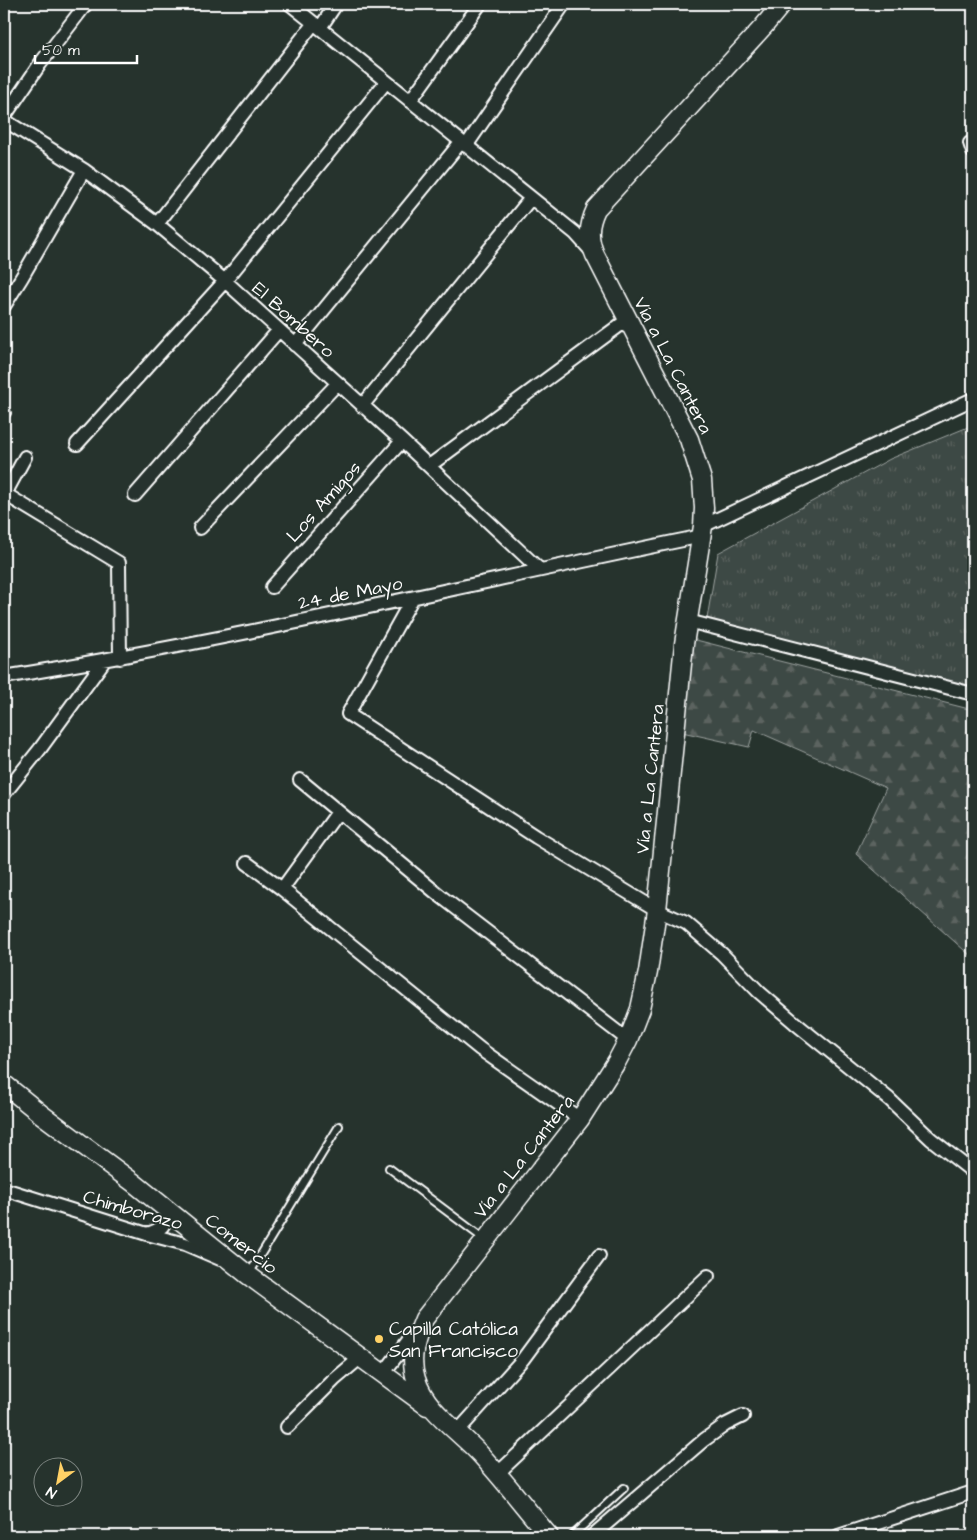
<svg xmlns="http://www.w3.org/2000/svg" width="977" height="1540" viewBox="0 0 977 1540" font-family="'Architects Daughter',sans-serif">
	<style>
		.grass { fill: url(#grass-tufts); stroke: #9ea4a2 }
		.forest { fill: url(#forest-firs); stroke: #9ea4a2 }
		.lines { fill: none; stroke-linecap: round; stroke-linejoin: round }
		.lane-casing { stroke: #fff; stroke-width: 10 }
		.street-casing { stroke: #fff; stroke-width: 16 }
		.secondary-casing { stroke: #fff; stroke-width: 21 }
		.lane { stroke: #26332d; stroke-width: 6 }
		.street { stroke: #26332d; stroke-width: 12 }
		.secondary { stroke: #26332d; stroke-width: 18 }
		.poi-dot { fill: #ffd166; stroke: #26332d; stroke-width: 2 }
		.labels { text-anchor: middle; stroke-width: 4; stroke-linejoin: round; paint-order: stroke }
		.street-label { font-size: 19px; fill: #fff; stroke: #26332d }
		.poi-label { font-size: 19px; fill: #fff; stroke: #26332d; text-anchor: start }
	</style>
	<defs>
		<pattern id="grass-tufts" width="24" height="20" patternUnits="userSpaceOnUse" patternTransform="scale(1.25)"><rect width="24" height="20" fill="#3e4944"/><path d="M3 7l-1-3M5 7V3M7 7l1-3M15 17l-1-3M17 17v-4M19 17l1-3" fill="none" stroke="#5b6460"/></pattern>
		<pattern id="forest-firs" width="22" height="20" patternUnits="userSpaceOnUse" patternTransform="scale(1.25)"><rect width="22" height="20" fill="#3e4944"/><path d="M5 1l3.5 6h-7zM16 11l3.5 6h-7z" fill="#5b6460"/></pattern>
	</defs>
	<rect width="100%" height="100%" fill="#26332d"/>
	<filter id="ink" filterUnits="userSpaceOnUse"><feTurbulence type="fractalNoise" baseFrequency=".02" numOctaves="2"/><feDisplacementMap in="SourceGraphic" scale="10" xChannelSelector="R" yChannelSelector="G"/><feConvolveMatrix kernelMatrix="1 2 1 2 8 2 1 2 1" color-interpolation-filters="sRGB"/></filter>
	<g filter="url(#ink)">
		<path class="grass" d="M 973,425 L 973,687 L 707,619 L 718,553 L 890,459 Z"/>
		<path class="forest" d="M 692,639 L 973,710 L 973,958 L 856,854 L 886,788 L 754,730 L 749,747 L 682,732 Z"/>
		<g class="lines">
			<defs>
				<path id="lane" d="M 4,417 L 7,413
					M 389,1168 L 484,1239
					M 249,1274 L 339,1126
					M 572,1536 L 624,1488"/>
				<path id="street" d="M 290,4 L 575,233 L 593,253
					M 320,28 L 336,4
					M 410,101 L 480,4
					M 4,117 L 40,64 L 86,4
					M 4,120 L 84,170 L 157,224 L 225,281 L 402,441 L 540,570
					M 970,143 L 973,152
					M 157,224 L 314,23
					M 4,306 L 22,277 L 84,170
					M 295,345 L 461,142 L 466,146 L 564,4
					M 362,406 L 531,198
					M 77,444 L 225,281 L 386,82
					M 429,466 L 627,320
					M 5,494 L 119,563 L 120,658
					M 135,495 L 279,330
					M 4,496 L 25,457
					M 200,528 L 337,384
					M 272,587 L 402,441
					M 412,599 L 348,714 L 536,837 L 657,910 L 686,923 L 722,954 L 759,992 L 795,1023 L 889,1099 L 931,1139 L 973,1172
					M 688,621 L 973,694
					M 4,677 C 238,639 469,584 702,536 L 703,526 L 973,399
					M 300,780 L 439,895 L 628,1040
					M 4,794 L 40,749 L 104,661
					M 247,863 L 282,889 L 480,1049 L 580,1119
					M 282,889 L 338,812
					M 4,1189 L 147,1234 L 185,1244 L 220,1259
					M 147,1234 C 161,1230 167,1225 167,1210
					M 383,1374 L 417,1329
					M 287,1427 L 334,1380 L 360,1358
					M 458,1431 L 523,1359 L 599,1256
					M 497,1474 L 708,1276
					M 592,1536 L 704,1440 L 725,1425 L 743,1416
					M 838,1536 L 973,1492"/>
				<path id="secondary" d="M 4,1084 L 41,1114 L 134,1183 L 248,1275 L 427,1406
					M 549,1536 C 526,1509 504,1480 480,1454 C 459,1431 425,1410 416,1379 C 409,1358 416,1338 424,1319 L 580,1119 L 617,1061 L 628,1040 L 640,1009 L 648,972 L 657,910 L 684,644 L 703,526 L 704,508 L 702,480 L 689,439 L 595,255 C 588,238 588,226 596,209 L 763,27 L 782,4"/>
			</defs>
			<use href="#lane" class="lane-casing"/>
			<use href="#street" class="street-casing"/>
			<use href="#secondary" class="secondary-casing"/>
			<use href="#lane" class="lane"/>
			<use href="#street" class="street"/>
			<use href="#secondary" class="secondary"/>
		</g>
	</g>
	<circle class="poi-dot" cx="379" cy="1339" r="5"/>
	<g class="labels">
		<g class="street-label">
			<text transform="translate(294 319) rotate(42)" y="7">El Bombero</text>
			<text transform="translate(674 365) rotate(63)" y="7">Vía a La Cantera</text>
			<text transform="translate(323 501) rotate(-48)" y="7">Los Amigos</text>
			<text transform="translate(350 592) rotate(-11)" y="7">24 de Mayo</text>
			<text transform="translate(649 779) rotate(-84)" y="7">Vía a La Cantera</text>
			<text transform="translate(523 1156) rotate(-52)" y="7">Vía a La Cantera</text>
			<text transform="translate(133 1209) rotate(16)" y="7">Chimborazo</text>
			<text transform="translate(242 1243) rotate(38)" y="7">Comercio</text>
		</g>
		<g class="poi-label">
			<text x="389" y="1335">Capilla Católica<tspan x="389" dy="22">San Francisco</tspan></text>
		</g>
	</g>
	<rect width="977" height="1540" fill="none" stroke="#26332d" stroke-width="20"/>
	<rect x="10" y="10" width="957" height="1520" fill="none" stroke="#fff" stroke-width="2" filter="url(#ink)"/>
	<g transform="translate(58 1482) rotate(212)"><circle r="24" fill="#26332d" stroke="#7d8581"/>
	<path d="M0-4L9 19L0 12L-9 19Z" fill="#ffd166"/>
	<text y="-8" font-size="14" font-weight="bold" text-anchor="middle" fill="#ffffff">N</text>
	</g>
	<path d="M35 55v8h102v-8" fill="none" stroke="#ffffff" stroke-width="2.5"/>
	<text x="42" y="55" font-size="15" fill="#ffffff" stroke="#26332d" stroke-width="4" paint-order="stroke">50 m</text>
</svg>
